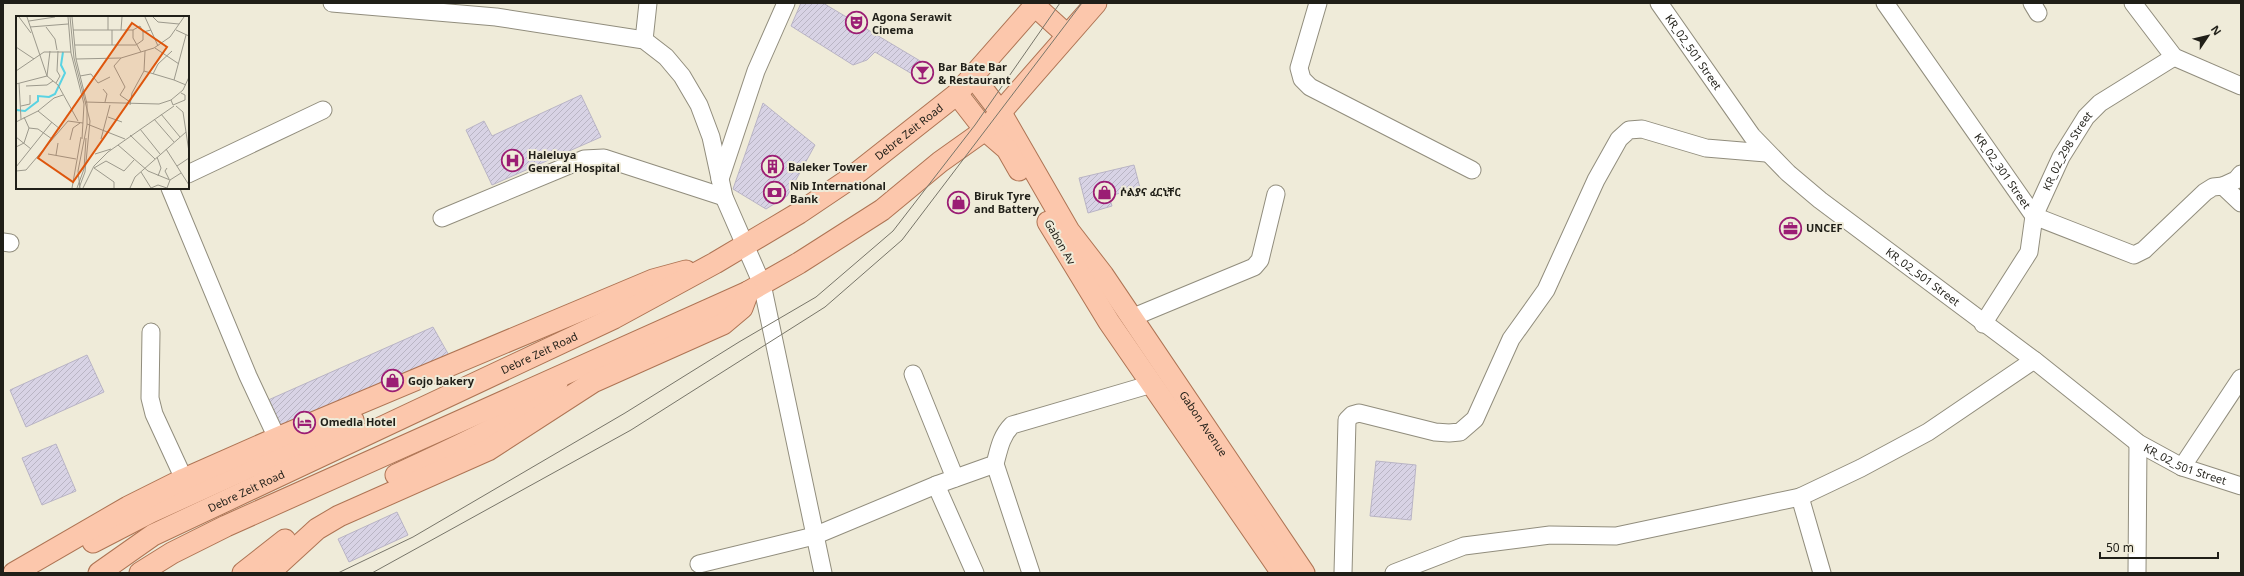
<svg xmlns="http://www.w3.org/2000/svg" width="2244" height="576" viewBox="0 0 2244 576" font-family="Georgia,'Noto Sans Ethiopic',serif">
	<style>
		.building { fill: url(#building-hatch); stroke: #b9b4c5 }
		.lines { fill: none; stroke-linecap: round; stroke-linejoin: round }
		.minor-casing { stroke: #918d7d; stroke-width: 19 }
		.major-casing { stroke: #ae7454; stroke-width: 23 }
		.minor { stroke: #fff; stroke-width: 17 }
		.major { stroke: #fcc7ac; stroke-width: 21 }
		.tram { stroke: #777569; stroke-width: 1 }
		.labels { text-anchor: middle; stroke-width: 4; stroke-linejoin: round; paint-order: stroke }
		.poi-label { font-size: 11px; font-weight: bold; fill: #201f18; stroke: #efebd9; text-anchor: start }
		.street-label { font-size: 11px; fill: #201f18; stroke: #efebd9 }
		.inset-river { fill: none; stroke: #59d3e3; stroke-width: 2 }
		.inset-road { fill: none; stroke: #9c998c; stroke-width: 1 }
		.view { fill: #de560d; fill-opacity: 0.15; stroke: #de560d; stroke-width: 2 }
		.inset-edge { fill: none; stroke: #201f18; stroke-width: 2 }
	</style>
	<defs>
		<pattern id="building-hatch" width="6" height="6" patternUnits="userSpaceOnUse"><rect width="6" height="6" fill="#d8d3e5"/><path d="M-1 1l2-2M0 6l6-6M5 7l2-2" fill="none" stroke="#b9b5c4"/></pattern>
	</defs>
	<rect width="100%" height="100%" fill="#efebd9"/>
	<path class="building" d="M 801,3 L 823,3 L 932,68 L 924,81 L 875,52 L 867,60 L 853,65 L 791,26 Z
		M 581,95 L 601,137 L 492,185 L 466,130 L 484,121 L 492,136 Z
		M 763,103 L 815,145 L 787,196 L 766,209 L 733,189 Z
		M 1134,165 L 1140,188 L 1109,196 L 1112,206 L 1088,213 L 1079,178 Z
		M 433,327 L 451,359 L 281,433 L 266,401 Z
		M 87,355 L 104,392 L 26,427 L 10,390 Z
		M 56,444 L 76,491 L 42,505 L 22,458 Z
		M 1376,461 L 1416,465 L 1411,520 L 1370,516 Z
		M 397,512 L 408,535 L 349,562 L 338,539 Z"/>
	<g class="lines">
		<defs>
			<g id="minor">
				<path d="M 332,3 L 496,17 L 644,40 L 666,57 L 682,76 L 699,105 L 711,137 L 724,197 L 762,284 L 823,573"/>
				<path d="M 1318,3 L 1299,68 L 1302,79 L 1310,87 L 1472,170"/>
				<path id="s1" d="M 1659,3 L 1752,136 L 1788,173 L 1820,200 L 2034,360 L 2138,443 L 2182,467 L 2241,486"/>
				<path id="s2" d="M 1885,3 L 2034,216 L 2134,255 L 2144,250 L 2205,192 L 2213,187 L 2223,186 L 2241,203"/>
				<path d="M 2032,3 L 2038,13"/>
				<path d="M 2133,3 L 2174,57 L 2241,86"/>
				<path d="M 644,40 L 648,3"/>
				<path d="M 188,174 L 323,110"/>
				<path d="M 720,179 L 756,71 L 786,3"/>
				<path d="M 2223,186 L 2236,180 L 2241,174"/>
				<path d="M 170,188 L 248,376 L 277,438"/>
				<path d="M 442,218 L 584,159 L 604,158 L 724,197"/>
				<path d="M 3,242 L 10,243"/>
				<path d="M 1131,318 L 1254,267 L 1260,260 L 1276,194"/>
				<path id="s3" d="M 1983,324 L 2029,252 L 2034,216 L 2061,157 L 2086,117 L 2100,103 L 2174,57"/>
				<path d="M 151,332 L 150,398 L 154,414 L 184,479"/>
				<path d="M 913,374 L 955,478"/>
				<path d="M 995,464 L 1031,573"/>
				<path d="M 2182,467 L 2241,378"/>
				<path d="M 936,485 L 975,573"/>
				<path d="M 1800,497 L 1822,573"/>
				<path d="M 699,564 L 814,536 L 936,485 L 995,464 C 999,449 1001,436 1012,425 L 1152,384"/>
				<path d="M 1343,573 L 1347,420 L 1352,415 L 1359,413 L 1435,432 L 1449,433 L 1460,432 L 1475,419 L 1511,339 L 1546,290 L 1596,180 L 1619,139 L 1629,130 L 1642,129 L 1706,148 L 1766,153"/>
				<path d="M 1394,573 L 1464,546 L 1550,535 L 1616,536 L 1800,497 L 1861,468 L 1928,432 L 2034,360"/>
				<path d="M 2137,573 L 2138,443"/>
			</g>
			<g id="major">
				<path d="M 1035,6 L 1067,35"/>
				<path id="s4" d="M 972,75 L 1001,113 L 1069,231 L 1103,275 L 1304,573"/>
				<path d="M 957,94 L 985,130 L 1007,149 L 1019,170"/>
				<path d="M 1048,222 L 1109,322 L 1282,573"/>
				<path d="M 396,475 C 437,455 532,416 557,383"/>
				<path d="M 93,542 L 151,512 L 353,420"/>
				<path d="M 14,573 L 128,507 L 184,479 L 277,438 L 653,280 L 686,271"/>
				<path id="s5" d="M 99,573 L 153,535 L 614,318 L 715,263 L 799,213 L 848,180 L 957,94 L 1037,3"/>
				<path d="M 140,573 L 172,553 L 226,526 L 748,292 L 799,263 L 882,210 L 940,162 L 985,130 L 1096,3"/>
				<path d="M 243,573 L 285,540"/>
				<path d="M 269,573 L 317,529 L 339,516 L 488,450 L 593,382 L 723,324 L 742,308 L 748,292"/>
			</g>
		</defs>
		<use href="#minor" class="minor-casing"/>
		<use href="#major" class="major-casing"/>
		<use href="#minor" class="minor"/>
		<use href="#major" class="major"/>
		<path class="tram" d="M 338,573 L 413,537 L 625,413 L 739,342 L 816,297 L 893,231 L 975,125 L 1060,3
			M 372,573 L 631,430 L 825,307 L 902,240 L 1082,3"/>
	</g>
	<defs>
		<symbol id="theatre-ring" viewBox="-11 -11 22 22"><circle r="9.5" fill="#efebd9" stroke="#9b1d74" stroke-width="1.5"/><path d="M-5-5.5Q0-4 5-5.5V0Q5 5 0 6Q-5 5-5 0ZM-3.3-2.5H-1v1.5H-3.3ZM1-2.5H3.3v1.5H1ZM-2.8 1Q0 5.5 2.8 1Z" fill="#9b1d74"/></symbol>
		<symbol id="bar-ring" viewBox="-11 -11 22 22"><circle r="9.5" fill="#efebd9" stroke="#9b1d74" stroke-width="1.5"/><path d="M-6-5H6L.8 .8V4.5H3.5V6h-7V4.5H-.8V.8Z" fill="#9b1d74"/></symbol>
		<symbol id="hospital-ring" viewBox="-11 -11 22 22"><circle r="9.5" fill="#efebd9" stroke="#9b1d74" stroke-width="1.5"/><path d="M-5-5h3v3.5h4V-5h3V5h-3V1.5h-4V5h-3Z" fill="#9b1d74"/></symbol>
		<symbol id="building-ring" viewBox="-11 -11 22 22"><circle r="9.5" fill="#efebd9" stroke="#9b1d74" stroke-width="1.5"/><path d="M-4-6H4V6H1V3H-1V6H-4ZM-2.5-4.3h1.7v1.8h-1.7ZM.8-4.3h1.7v1.8H.8ZM-2.5-1h1.7V.8h-1.7ZM.8-1h1.7V.8H.8Z" fill="#9b1d74"/></symbol>
		<symbol id="bank-ring" viewBox="-11 -11 22 22"><circle r="9.5" fill="#efebd9" stroke="#9b1d74" stroke-width="1.5"/><path d="M-6-4H6V4H-6ZM0-2.3a2.3 2.3 0 1 0 0 4.6a2.3 2.3 0 1 0 0-4.6Z" fill="#9b1d74"/></symbol>
		<symbol id="shop-ring" viewBox="-11 -11 22 22"><circle r="9.5" fill="#efebd9" stroke="#9b1d74" stroke-width="1.5"/><path d="M-5-2.5h2.3a2.7 3.5 0 0 1 5.4 0H5L5.5 6h-11ZM-1.5-2.5h3a1.5 2.3 0 0 0-3 0Z" fill="#9b1d74"/></symbol>
		<symbol id="office-ring" viewBox="-11 -11 22 22"><circle r="9.5" fill="#efebd9" stroke="#9b1d74" stroke-width="1.5"/><path d="M-6-3h4V-5.5h4V-3h4V5H-6ZM-1-4.5V-3h2v-1.5ZM-6 0V1H6V0Z" fill="#9b1d74"/></symbol>
		<symbol id="hotel-ring" viewBox="-11 -11 22 22"><circle r="9.5" fill="#efebd9" stroke="#9b1d74" stroke-width="1.5"/><path d="M-6-4.5h1.5V1H6V5H4.5V3h-9V5H-6ZM-4 0a1.8 1.8 0 1 1 3.6 0ZM.5 0V-2.5h3Q6-2.5 6 0Z" fill="#9b1d74"/></symbol>
	</defs>
	<g fill-rule="evenodd">
		<use href="#theatre-ring" x="844" y="10" width="25" height="25"/>
		<use href="#bar-ring" x="910" y="60" width="25" height="25"/>
		<use href="#hospital-ring" x="500" y="148" width="25" height="25"/>
		<use href="#building-ring" x="760" y="154" width="25" height="25"/>
		<use href="#bank-ring" x="762" y="180" width="25" height="25"/>
		<use href="#shop-ring" x="1092" y="180" width="25" height="25"/>
		<use href="#shop-ring" x="946" y="190" width="25" height="25"/>
		<use href="#office-ring" x="1778" y="216" width="25" height="25"/>
		<use href="#shop-ring" x="380" y="368" width="25" height="25"/>
		<use href="#hotel-ring" x="292" y="410" width="25" height="25"/>
	</g>
	<g class="labels">
		<g class="poi-label">
			<text x="872" y="21">Agona Serawit<tspan x="872" dy="13">Cinema</tspan></text>
			<text x="938" y="71">Bar Bate Bar<tspan x="938" dy="13">&amp; Restaurant</tspan></text>
			<text x="528" y="159">Haleluya<tspan x="528" dy="13">General Hospital</tspan></text>
			<text x="788" y="171">Baleker Tower</text>
			<text x="790" y="190">Nib International<tspan x="790" dy="13">Bank</tspan></text>
			<text x="1120" y="196">ሶልያና ፈርኒቸር</text>
			<text x="974" y="200">Biruk Tyre<tspan x="974" dy="13">and Battery</tspan></text>
			<text x="1806" y="232">UNCEF</text>
			<text x="408" y="385">Gojo bakery</text>
			<text x="320" y="426">Omedla Hotel</text>
		</g>
		<g class="street-label">
			<text dy="4" stroke="none"><textPath href="#s1" startOffset="60">KR_02_501 Street</textPath></text>
			<text dy="4" stroke="none"><textPath href="#s5" startOffset="925">Debre Zeit Road</textPath></text>
			<text dy="4" stroke="none"><textPath href="#s3" startOffset="195">KR_02_298 Street</textPath></text>
			<text dy="4" stroke="none"><textPath href="#s2" startOffset="205">KR_02_301 Street</textPath></text>
			<text transform="translate(1060 242) rotate(60)" y="4">Gabon Av</text>
			<text dy="4" stroke="none"><textPath href="#s1" startOffset="384">KR_02_501 Street</textPath></text>
			<text dy="4" stroke="none"><textPath href="#s5" startOffset="493">Debre Zeit Road</textPath></text>
			<text dy="4" stroke="none"><textPath href="#s4" startOffset="419">Gabon Avenue</textPath></text>
			<text dy="4" stroke="none"><textPath href="#s1" startOffset="708">KR_02_501 Street</textPath></text>
			<text dy="4" stroke="none"><textPath href="#s5" startOffset="169">Debre Zeit Road</textPath></text>
		</g>
	</g>
	<g transform="translate(16 16)">
		<rect width="173" height="173" fill="#efebd9"/>
		<path class="inset-river" d="M 0,94 L 9,95 L 22,85 L 22,80 L 33,81 L 39,78 L 49,57 L 45,49 L 47,36"/>
		<path class="inset-road" d="M 3,1 L 15,17M 11,1 L 31,60 L 42,69 L 62,105M 52,1 L 55,37 L 68,88 L 66,123M 54,1 L 58,42 L 74,105 L 69,156 L 63,172M 56,1 L 60,43 L 71,88 L 71,109 L 62,155 L 64,172M 129,1 L 142,30M 137,1 L 142,6 L 163,8M 13,5 L 39,1M 14,11 L 52,8M 30,11 L 39,23 L 41,34M 57,14 L 117,14 L 124,10 L 127,16M 92,14 L 92,1M 105,14 L 106,1M 117,14 L 117,22 L 125,36M 160,14 L 173,20M 59,29 L 120,29 L 127,24 L 127,16 L 135,14M 96,29 L 96,14M 0,31 L 18,43M 139,32 L 163,48M 105,42 L 98,50 L 109,71 L 104,79 L 114,86M 60,43 L 105,42 L 138,32 L 154,21 L 168,1M 0,55 L 28,36 L 55,36M 128,55 L 158,64M 137,58 L 142,48 L 156,35M 31,60 L 34,35M 64,60 L 75,58 L 82,67 L 94,61M 3,67 L 5,103M 40,67 L 44,60 L 41,55 L 42,35M 0,68 L 31,60M 170,69 L 158,64 L 170,19M 10,70 L 31,69 L 37,65M 87,73 L 91,78 L 89,86M 165,77 L 169,79 L 169,84 L 157,89 L 155,84 L 167,74 L 173,61M 69,86 L 143,88 L 155,84M 114,89 L 116,77 L 128,55 L 129,35M 5,90 L 14,88 L 14,79M 160,90 L 167,96 L 173,136M 22,95 L 44,113M 145,98 L 164,121M 8,101 L 13,112 L 22,113 L 36,123M 92,101 L 106,106M 138,103 L 158,126M 0,106 L 22,95 L 38,82 L 47,79M 71,108 L 109,123M 124,113 L 144,138M 114,119 L 139,143M 0,121 L 15,133M 85,123 L 94,89M 54,124 L 57,112 L 64,107M 102,129 L 132,155 L 154,164M 0,131 L 8,127 L 13,112M 150,133 L 173,169M 32,138 L 60,143M 79,138 L 95,133M 40,139 L 42,127M 141,141 L 145,152 L 142,160M 161,150 L 173,142M 0,151 L 36,106M 151,152 L 149,155 L 153,163M 0,155 L 10,154 L 52,105 L 67,107M 125,156 L 135,172M 56,172 L 65,121M 61,172 L 68,153 L 70,122M 67,172 L 78,150 L 92,136 L 158,90M 98,172 L 98,166 L 78,152 L 90,145 L 108,155 L 118,144M 114,172 L 119,161 L 170,116M 135,172 L 142,169 L 151,172M 151,172 L 154,164 L 165,157"/>
		<path class="view" d="M 116,7 L 151,31 L 57,166 L 22,142 Z"/>
		<rect width="173" height="173" class="inset-edge"/>
	</g>
	<rect width="2244" height="576" fill="none" stroke="#201f18" stroke-width="8"/>
	<g transform="translate(2208 36) rotate(55)" stroke="#efebd9" stroke-width="3" paint-order="stroke">
	<path d="M0-3L7 15L0 10L-7 15Z" fill="#201f18"/>
	<text y="-6" font-size="11" font-weight="bold" text-anchor="middle" fill="#201f18">N</text>
	</g>
	<path d="M2100 552v6h118v-6" fill="none" stroke="#201f18" stroke-width="2"/>
	<text x="2106" y="552" font-size="12" fill="#201f18" stroke="#efebd9" stroke-width="3" paint-order="stroke">50 m</text>
</svg>
